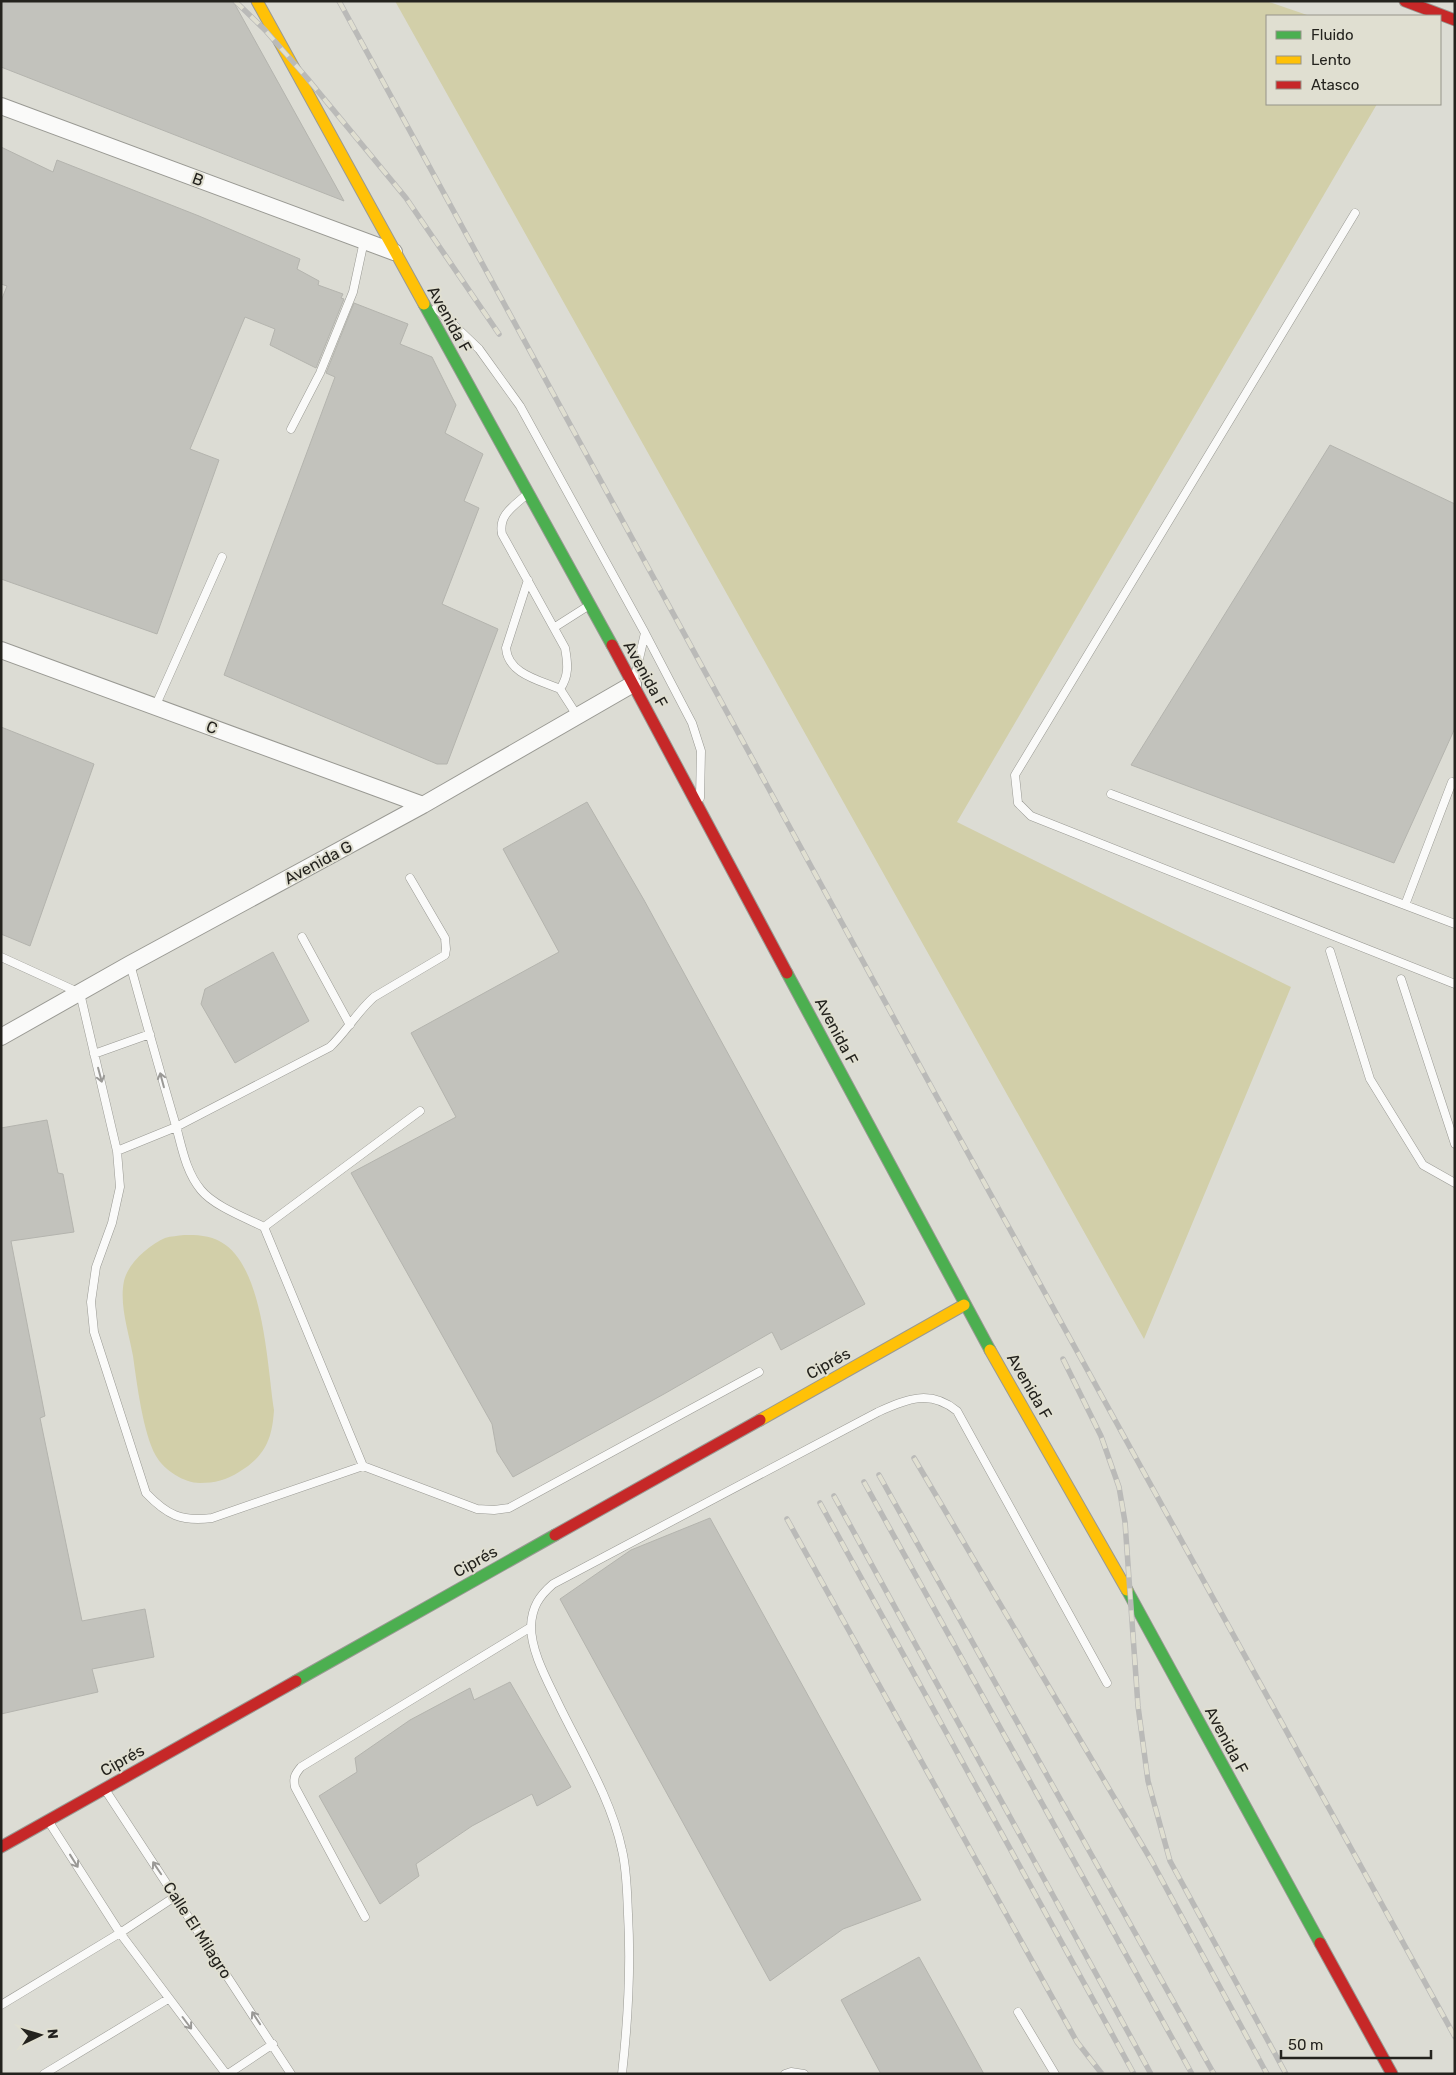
<svg xmlns="http://www.w3.org/2000/svg" width="1456" height="2075" viewBox="0 0 1456 2075" font-family="Rubik,sans-serif">
	<style>
		.green { fill: #d2cfa9 }
		.building { fill: #c2c2bc; stroke: #b4b4ae }
		.lines { fill: none; stroke-linecap: round; stroke-linejoin: round }
		.lane-casing { stroke: #999993; stroke-width: 9 }
		.street-casing { stroke: #999993; stroke-width: 18 }
		.fast-casing { stroke: #999993; stroke-width: 13 }
		.slow-casing { stroke: #999993; stroke-width: 13 }
		.jam-casing { stroke: #999993; stroke-width: 13 }
		.lane { stroke: #fafaf9; stroke-width: 8 }
		.street { stroke: #fafaf9; stroke-width: 16 }
		.fast { stroke: #4caf50; stroke-width: 11 }
		.slow { stroke: #ffc107; stroke-width: 11 }
		.jam { stroke: #c62828; stroke-width: 11 }
		.rail-casing { stroke: #babab8; stroke-width: 5.5 }
		.rail { stroke: #e0dfd1; stroke-width: 4; stroke-dasharray: 11; stroke-linecap: butt }
		.oneway { stroke: #9a9996 }
		.labels { text-anchor: middle; stroke-width: 4; stroke-linejoin: round; paint-order: stroke }
		.street-label { font-size: 16px; fill: #24231e; stroke: #e0dfd1 }
	</style>
	<rect width="100%" height="100%" fill="#dcdcd4"/>
	<path class="green" d="M 395,1 L 1266,1 L 1310,16 L 1267,16 L 1267,104 L 1377,104 L 957,822 L 1291,987 L 1144,1339 Z
		M 184,1235 C 196,1235 210,1235 221,1242 C 264,1266 267,1365 274,1410 C 272,1440 265,1456 239,1472 C 227,1480 214,1483 200,1483 C 184,1483 164,1470 156,1456 C 143,1433 137,1384 133,1356 C 129,1333 119,1305 124,1281 C 128,1263 149,1245 165,1238 C 171,1236 178,1236 184,1235 Z"/>
	<path class="building" d="M 1,1 L 233,1 L 344,201 L 1,67 Z
		M 1,147 L 53,172 L 57,160 L 199,216 L 300,259 L 297,269 L 319,281 L 318,285 L 343,294 L 341,298 L 344,299 L 316,368 L 270,345 L 275,329 L 245,317 L 190,449 L 219,460 L 157,634 L 1,579 L 1,301 L 7,286 L 1,284 Z
		M 354,303 L 408,324 L 400,344 L 432,357 L 456,405 L 445,433 L 483,454 L 464,501 L 479,508 L 442,604 L 498,629 L 447,764 L 437,764 L 224,675 L 335,377 L 326,373 Z
		M 1330,445 L 1455,504 L 1455,728 L 1394,863 L 1131,765 Z
		M 1,727 L 94,764 L 30,946 L 1,934 Z
		M 587,802 L 644,900 L 865,1304 L 781,1350 L 772,1332 L 664,1394 L 513,1477 L 497,1452 L 492,1424 L 351,1173 L 456,1117 L 411,1033 L 559,952 L 503,849 Z
		M 273,952 L 309,1021 L 235,1063 L 201,1004 L 205,989 Z
		M 47,1120 L 58,1173 L 63,1174 L 74,1232 L 11,1241 L 45,1416 L 40,1418 L 82,1621 L 145,1609 L 154,1657 L 92,1669 L 98,1692 L 1,1714 L 1,1128 Z
		M 710,1518 L 921,1900 L 843,1929 L 770,1981 L 560,1599 L 631,1550 Z
		M 510,1682 L 571,1787 L 537,1806 L 532,1794 L 472,1826 L 416,1864 L 419,1876 L 380,1904 L 319,1796 L 357,1772 L 355,1758 L 410,1720 L 470,1688 L 474,1700 Z
		M 919,1957 L 984,2074 L 881,2074 L 841,2000 Z"/>
	<g class="lines">
		<defs>
			<path id="lane" d="M 1355,213 L 1015,775 L 1018,803 L 1031,816 L 1455,984
				M 436,308 L 479,349 L 520,406 L 645,633 L 635,676
				M 291,429 L 320,373 L 353,292 L 364,241
				M 526,495 C 514,506 498,515 502,534 L 565,648 C 568,664 569,676 560,689 L 578,717
				M 528,580 L 506,648 C 508,674 539,680 560,689
				M 555,627 L 588,606
				M 645,633 L 692,723 L 701,751 L 700,798
				M 155,707 L 222,557
				M 1111,794 L 1455,924
				M 1405,905 L 1452,782
				M 302,937 L 350,1025
				M 1330,951 L 1370,1079 L 1423,1165 L 1455,1183
				M 1,957 L 80,993 L 117,1151 L 120,1187 L 112,1223 L 96,1267 L 91,1302 L 94,1332 L 146,1493 C 167,1515 181,1522 212,1518 L 363,1466 L 264,1227 L 420,1111
				M 130,964 C 145,1018 160,1072 176,1126 C 182,1148 186,1172 201,1190 C 214,1206 246,1218 264,1227
				M 1401,979 L 1455,1144
				M 94,1054 L 150,1034
				M 117,1151 L 176,1127 L 330,1047 C 346,1032 357,1012 374,997 L 445,955 L 446,949 L 445,938 L 410,878
				M 363,1466 L 477,1509 L 494,1510 L 509,1508 L 759,1372
				M 106,1791 L 291,2074
				M 49,1822 L 120,1933 L 226,2074
				M 365,1917 L 295,1787 C 293,1778 295,1774 301,1767 L 531,1627
				M 1,2005 L 120,1933 L 176,1896
				M 1018,2012 L 1055,2074
				M 44,2074 L 168,1999
				M 228,2074 L 273,2044
				M 622,2074 C 628,2021 631,1967 628,1914 C 627,1893 627,1871 622,1850 C 611,1798 580,1749 557,1701 C 546,1678 531,1651 531,1626 C 532,1607 539,1596 553,1584 L 878,1412 C 907,1399 930,1389 957,1411 L 1107,1683
				M 785,2074 L 791,2072 L 804,2074"/>
			<path id="street" d="M 1,106 L 394,252
				M 1,650 L 423,805
				M 1,1037 L 130,964 L 423,805 L 633,684"/>
			<path id="fast" d="M 424,304 L 612,645
				M 787,973 L 990,1350
				M 1127,1590 L 1320,1943
				M 296,1681 L 555,1535"/>
			<path id="slow" d="M 257,1 L 424,304
				M 990,1350 L 1127,1590
				M 760,1420 L 964,1305"/>
			<path id="jam" d="M 1405,1 L 1455,20
				M 612,645 L 787,973
				M 555,1535 L 760,1420
				M 1,1847 L 296,1681
				M 1320,1943 L 1392,2074"/>
		</defs>
		<use href="#lane" class="lane-casing"/>
		<use href="#street" class="street-casing"/>
		<use href="#fast" class="fast-casing"/>
		<use href="#slow" class="slow-casing"/>
		<use href="#jam" class="jam-casing"/>
		<use href="#lane" class="lane"/>
		<use href="#street" class="street"/>
		<use href="#fast" class="fast"/>
		<use href="#slow" class="slow"/>
		<use href="#jam" class="jam"/>
		<defs>
			<path id="rail" d="M 235,1 L 265,30 L 307,78 L 406,198 L 499,334
				M 339,1 L 932,1088 L 1455,2037
				M 1063,1359 L 1101,1436 L 1119,1487 L 1125,1522 L 1138,1706 L 1148,1781 L 1170,1861 L 1286,2074
				M 914,1458 L 1151,1860 L 1267,2074
				M 879,1475 L 1214,2074
				M 864,1482 L 1192,2074
				M 834,1496 L 1151,2074
				M 820,1503 L 1134,2074
				M 787,1519 L 1077,2042 L 1102,2074"/>
		</defs>
		<use href="#rail" class="rail-casing"/>
		<use href="#rail" class="rail"/>
	</g>
	<defs><path id="oneway-shaft" d="M-6 0H5M1.5-3L5.5 0L1.5 3" fill="none" stroke-width="1.6" stroke-linecap="round" stroke-linejoin="round" transform="scale(1.25)"/></defs>
	<g class="oneway">
		<use href="#oneway-shaft" transform="translate(100 1075) rotate(75)"/>
		<use href="#oneway-shaft" transform="translate(162 1080) rotate(-105)"/>
		<use href="#oneway-shaft" transform="translate(74 1861) rotate(58)"/>
		<use href="#oneway-shaft" transform="translate(157 1868) rotate(-124)"/>
		<use href="#oneway-shaft" transform="translate(256 2018) rotate(-123)"/>
		<use href="#oneway-shaft" transform="translate(187 2023) rotate(53)"/>
	</g>
	<g class="labels">
		<g class="street-label">
			<text transform="translate(198 179) rotate(20)" y="6">B</text>
			<text transform="translate(450 319) rotate(61)" y="6">Avenida F</text>
			<text transform="translate(646 674) rotate(61)" y="6">Avenida F</text>
			<text transform="translate(212 727) rotate(20)" y="6">C</text>
			<text transform="translate(318 862) rotate(-28)" y="6">Avenida G</text>
			<text transform="translate(837 1031) rotate(62)" y="6">Avenida F</text>
			<text transform="translate(828 1363) rotate(-29)" y="6">Ciprés</text>
			<text transform="translate(1030 1386) rotate(60)" y="6">Avenida F</text>
			<text transform="translate(475 1561) rotate(-29)" y="6">Ciprés</text>
			<text transform="translate(1227 1740) rotate(62)" y="6">Avenida F</text>
			<text transform="translate(122 1760) rotate(-29)" y="6">Ciprés</text>
			<text transform="translate(198 1930) rotate(57)" y="6">Calle El Milagro</text>
		</g>
	</g>
	<rect width="1456" height="2075" fill="none" stroke="#24231e" stroke-width="5"/>
	<rect x="1266" y="15" width="175" height="90" fill="#e0dfd1" stroke="#959489"/>
	<rect x="1276" y="31" width="25" height="8" fill="#4caf50" stroke="#959489"/>
	<text x="1311" y="40" font-size="15" fill="#24231e">Fluido</text>
	<rect x="1276" y="56" width="25" height="8" fill="#ffc107" stroke="#959489"/>
	<text x="1311" y="65" font-size="15" fill="#24231e">Lento</text>
	<rect x="1276" y="81" width="25" height="8" fill="#c62828" stroke="#959489"/>
	<text x="1311" y="90" font-size="15" fill="#24231e">Atasco</text>
	<g transform="translate(40 2035) rotate(85)" stroke="#e0dfd1" stroke-width="4" paint-order="stroke">
	<path d="M0-4L9 19L0 12L-9 19Z" fill="#24231e"/>
	<text y="-8" font-size="14" font-weight="bold" text-anchor="middle" fill="#24231e">N</text>
	</g>
	<path d="M1281 2050v8h150v-8" fill="none" stroke="#24231e" stroke-width="2.5"/>
	<text x="1288" y="2050" font-size="15" fill="#24231e" stroke="#e0dfd1" stroke-width="4" paint-order="stroke">50 m</text>
</svg>
